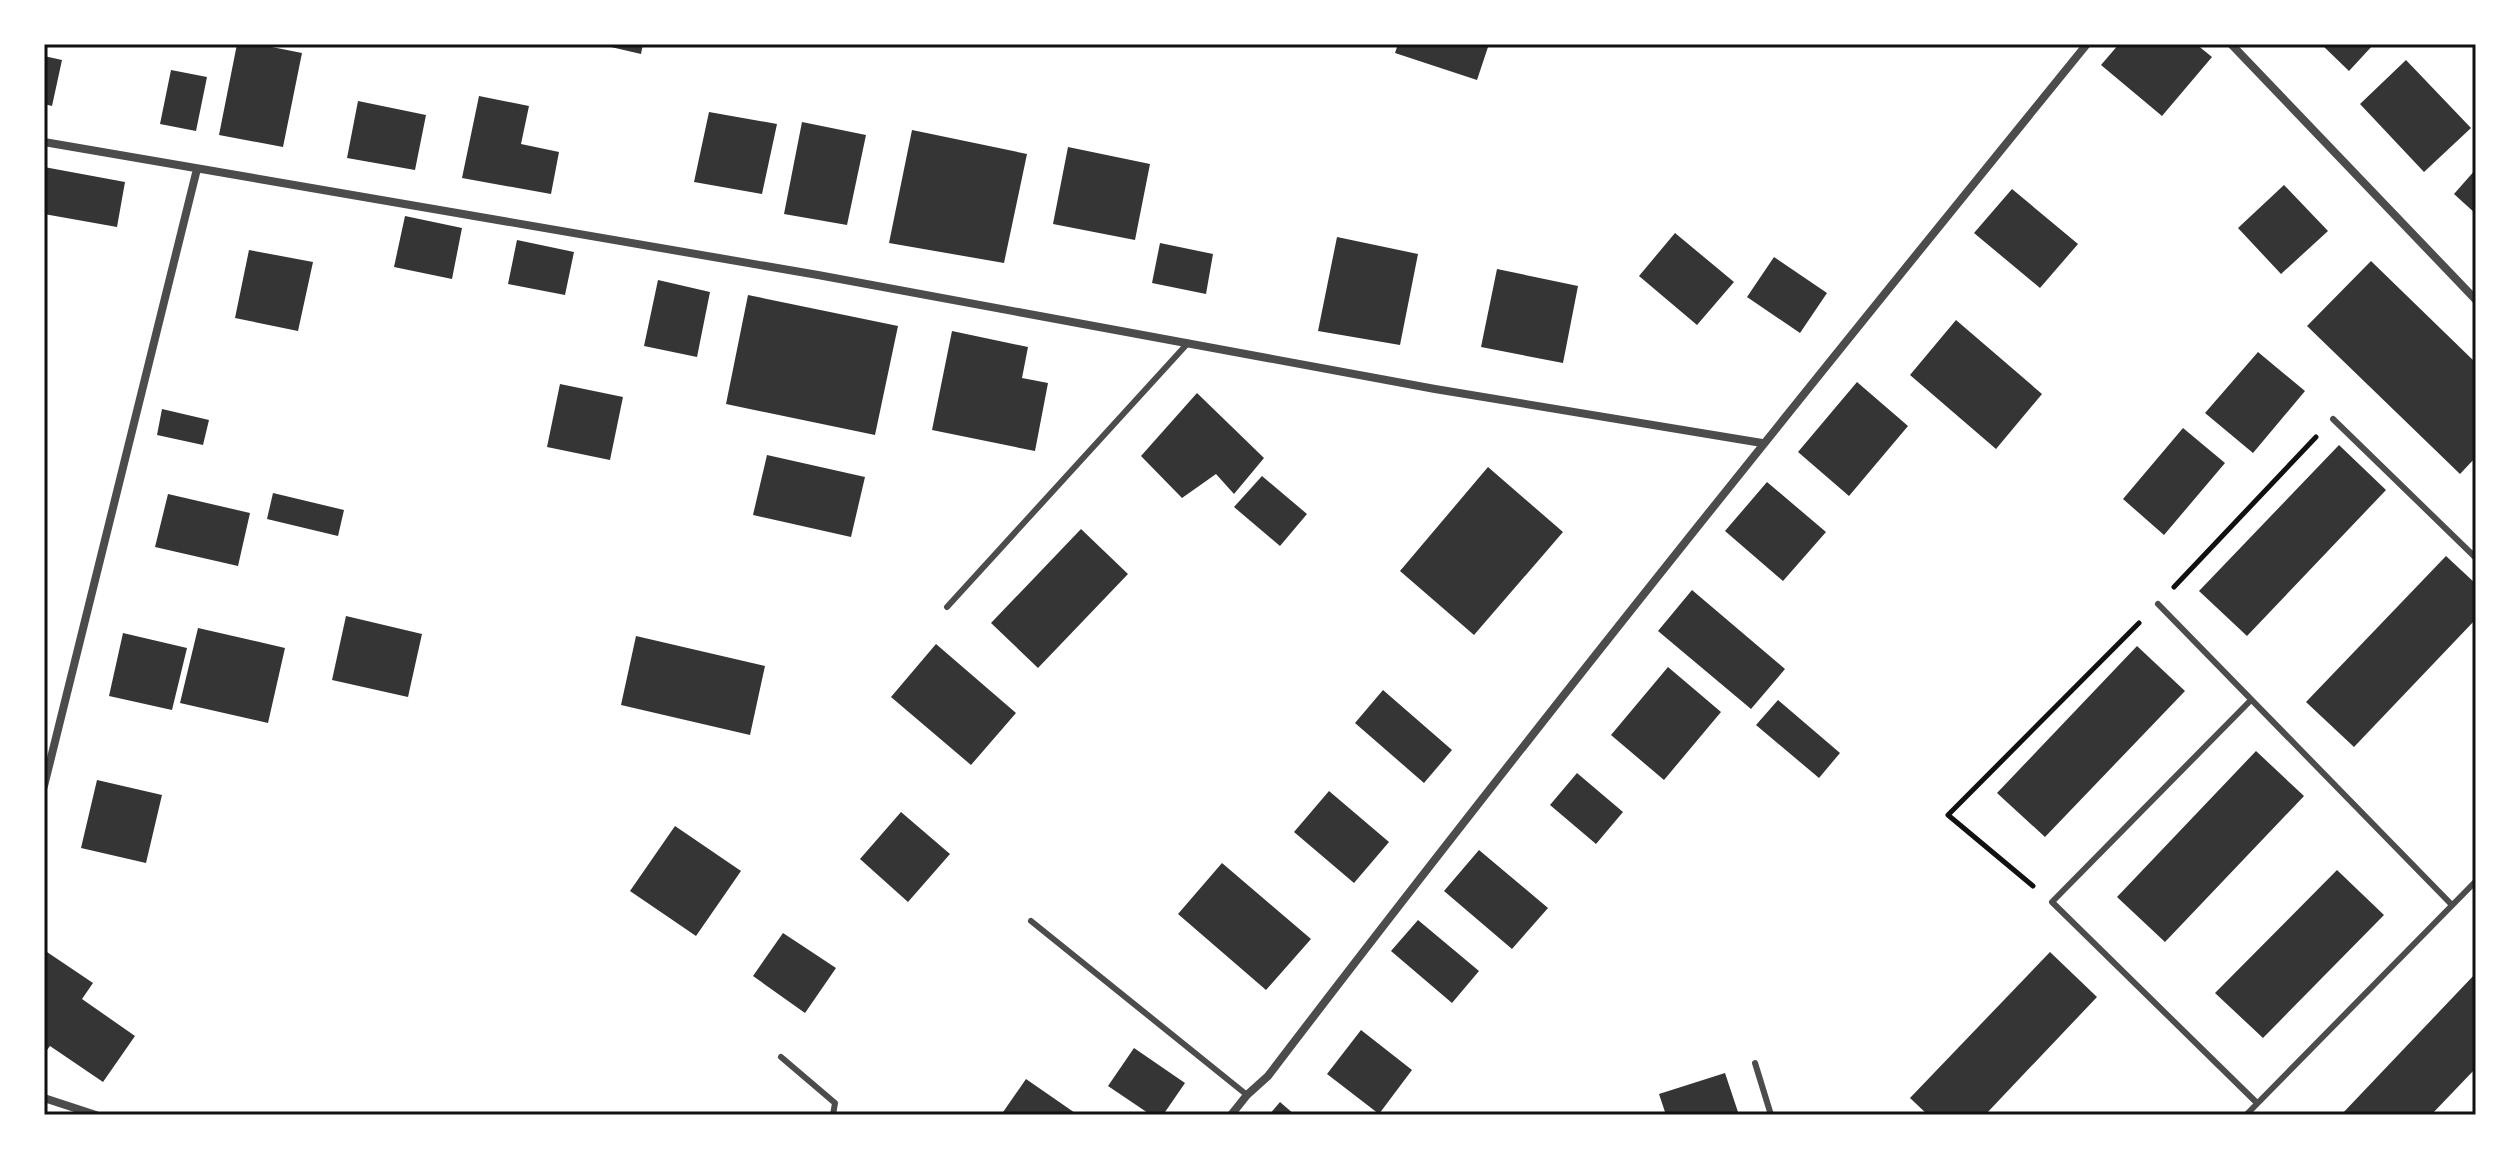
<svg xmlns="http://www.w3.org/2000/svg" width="2520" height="1159" viewBox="0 0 2520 1159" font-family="Lato,sans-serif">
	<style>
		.building { fill: #353535 }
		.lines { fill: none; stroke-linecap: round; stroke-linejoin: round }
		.path { stroke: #111; stroke-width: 5 }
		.service { stroke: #4c4c4c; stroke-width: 6 }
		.minor { stroke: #4c4c4c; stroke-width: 8 }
		.neatline { fill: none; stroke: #111; stroke-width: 3 }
	</style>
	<rect width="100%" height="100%" fill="#fff"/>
	<path class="building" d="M 237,44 L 257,44 L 302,53 L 283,147 L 219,135 Z
		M 598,44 L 643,44 L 641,54 Z
		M 1398,44 L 1489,44 L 1477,80 L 1395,53 Z
		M 2119,44 L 2196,44 L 2212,57 L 2162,116 L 2101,65 Z
		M 2321,44 L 2374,44 L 2349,71 Z
		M 44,56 L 62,60 L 52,106 L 44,104 Z
		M 2406,60 L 2471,128 L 2424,172 L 2360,104 Z
		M 171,70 L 207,77 L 196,131 L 160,124 Z
		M 479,96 L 529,106 L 521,144 L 559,152 L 551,194 L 462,178 Z
		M 358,101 L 426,115 L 415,170 L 347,158 Z
		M 709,112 L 777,124 L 762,194 L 694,182 Z
		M 802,122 L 866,135 L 847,225 L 784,214 Z
		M 912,130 L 1027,154 L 1004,263 L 889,243 Z
		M 1068,147 L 1150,164 L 1135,240 L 1053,224 Z
		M 44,167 L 125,182 L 117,227 L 44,214 Z
		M 2476,169 L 2476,214 L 2454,194 Z
		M 2284,185 L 2328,231 L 2281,274 L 2238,228 Z
		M 2012,189 L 2078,244 L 2040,288 L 1974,233 Z
		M 405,216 L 462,228 L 452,279 L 394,267 Z
		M 1675,233 L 1734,282 L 1697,325 L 1639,276 Z
		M 1337,237 L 1418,254 L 1400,345 L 1318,331 Z
		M 517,240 L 574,252 L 565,295 L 508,284 Z
		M 1160,243 L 1213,254 L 1206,294 L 1152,283 Z
		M 249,250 L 313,262 L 298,331 L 235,318 Z
		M 1774,257 L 1827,293 L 1800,333 L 1747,297 Z
		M 2371,261 L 2476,363 L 2476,457 L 2460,474 L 2307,326 Z
		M 1497,269 L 1578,286 L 1563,363 L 1481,347 Z
		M 658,280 L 710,292 L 697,357 L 644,346 Z
		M 748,295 L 898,326 L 875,435 L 726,404 Z
		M 1956,320 L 2042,394 L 1996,449 L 1910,375 Z
		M 952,331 L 1028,347 L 1022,378 L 1048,383 L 1035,451 L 932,430 Z
		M 2258,352 L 2305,391 L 2253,453 L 2205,413 Z
		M 1857,382 L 1908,426 L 1849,496 L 1798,452 Z
		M 560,384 L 623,397 L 610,460 L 547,447 Z
		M 1197,393 L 1264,458 L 1234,494 L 1216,474 L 1182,498 L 1141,456 Z
		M 162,409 L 209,420 L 203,445 L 157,435 Z
		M 2183,428 L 2225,463 L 2164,535 L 2123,499 Z
		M 2339,445 L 2386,490 L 2247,636 L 2199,591 Z
		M 767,455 L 865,477 L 851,537 L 753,515 Z
		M 1488,467 L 1563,532 L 1474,635 L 1400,571 Z
		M 1262,476 L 1307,514 L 1280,546 L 1234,507 Z
		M 1767,482 L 1826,532 L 1783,581 L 1725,531 Z
		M 273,493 L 344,510 L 338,536 L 267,519 Z
		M 168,494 L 250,513 L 238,566 L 155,547 Z
		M 1081,529 L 1128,574 L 1038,668 L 991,623 Z
		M 2446,556 L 2476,584 L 2476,619 L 2354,747 L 2306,702 Z
		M 1692,590 L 1785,669 L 1751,709 L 1658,631 Z
		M 346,616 L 422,634 L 408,697 L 332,680 Z
		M 198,628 L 285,648 L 268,723 L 180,703 Z
		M 123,633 L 187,648 L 172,710 L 109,696 Z
		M 636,636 L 765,666 L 750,735 L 621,705 Z
		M 936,644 L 1016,713 L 971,765 L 891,697 Z
		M 2137,646 L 2185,691 L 2045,837 L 1997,793 Z
		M 1668,667 L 1721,712 L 1664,780 L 1611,735 Z
		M 1383,690 L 1452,750 L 1424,783 L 1355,723 Z
		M 1778,700 L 1840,753 L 1819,778 L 1756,725 Z
		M 2256,751 L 2304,796 L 2165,942 L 2117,897 Z
		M 1577,773 L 1623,812 L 1596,844 L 1550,805 Z
		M 97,780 L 162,795 L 146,863 L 81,848 Z
		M 1329,791 L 1389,842 L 1354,883 L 1294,832 Z
		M 901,812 L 950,854 L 908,902 L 860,859 Z
		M 675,826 L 741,871 L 696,936 L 630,891 Z
		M 1479,850 L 1548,908 L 1512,949 L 1444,891 Z
		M 1222,863 L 1311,939 L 1266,990 L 1178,914 Z
		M 2337,870 L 2384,915 L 2263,1038 L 2215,993 Z
		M 1418,920 L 1479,971 L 1452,1003 L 1391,951 Z
		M 783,933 L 836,968 L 805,1013 L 753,976 Z
		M 44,950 L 93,983 L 82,999 L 135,1036 L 103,1082 L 50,1046 L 44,1054 Z
		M 2050,952 L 2097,997 L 1985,1115 L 1928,1115 L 1910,1098 Z
		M 2476,973 L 2476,1068 L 2431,1115 L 2341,1115 Z
		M 1361,1030 L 1412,1070 L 1379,1114 L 1327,1074 Z
		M 1134,1048 L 1185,1083 L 1163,1115 L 1151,1115 L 1108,1086 Z
		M 1725,1073 L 1739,1115 L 1666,1115 L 1659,1094 Z
		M 1026,1079 L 1078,1115 L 1001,1115 Z
		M 1280,1102 L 1295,1115 L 1269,1115 Z"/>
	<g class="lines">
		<path class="path" d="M 2174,587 L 2316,437
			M 2033,886 L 1948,815 L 2139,623"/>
		<path class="service" d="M 2333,419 L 2476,558
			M 2158,604 L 2452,905
			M 947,607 L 1188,343
			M 2251,700 L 2052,902 L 2257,1103
			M 1031,921 L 1247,1095
			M 781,1057 L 835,1103 L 833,1115
			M 1755,1063 L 1771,1115
			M 2246,1115 L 2476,881"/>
		<path class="minor" d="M 2231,44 L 2476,300
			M 44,142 L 818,275 L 1435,389 L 1762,443
			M 44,786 L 197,169
			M 44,1098 L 96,1115
			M 1231,1115 L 1247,1095 L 1268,1076 C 1534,727 1810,385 2087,44"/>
	</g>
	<rect width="2520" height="1159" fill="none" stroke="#ffffff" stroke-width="92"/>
	<rect x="46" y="46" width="2428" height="1067" class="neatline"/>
</svg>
